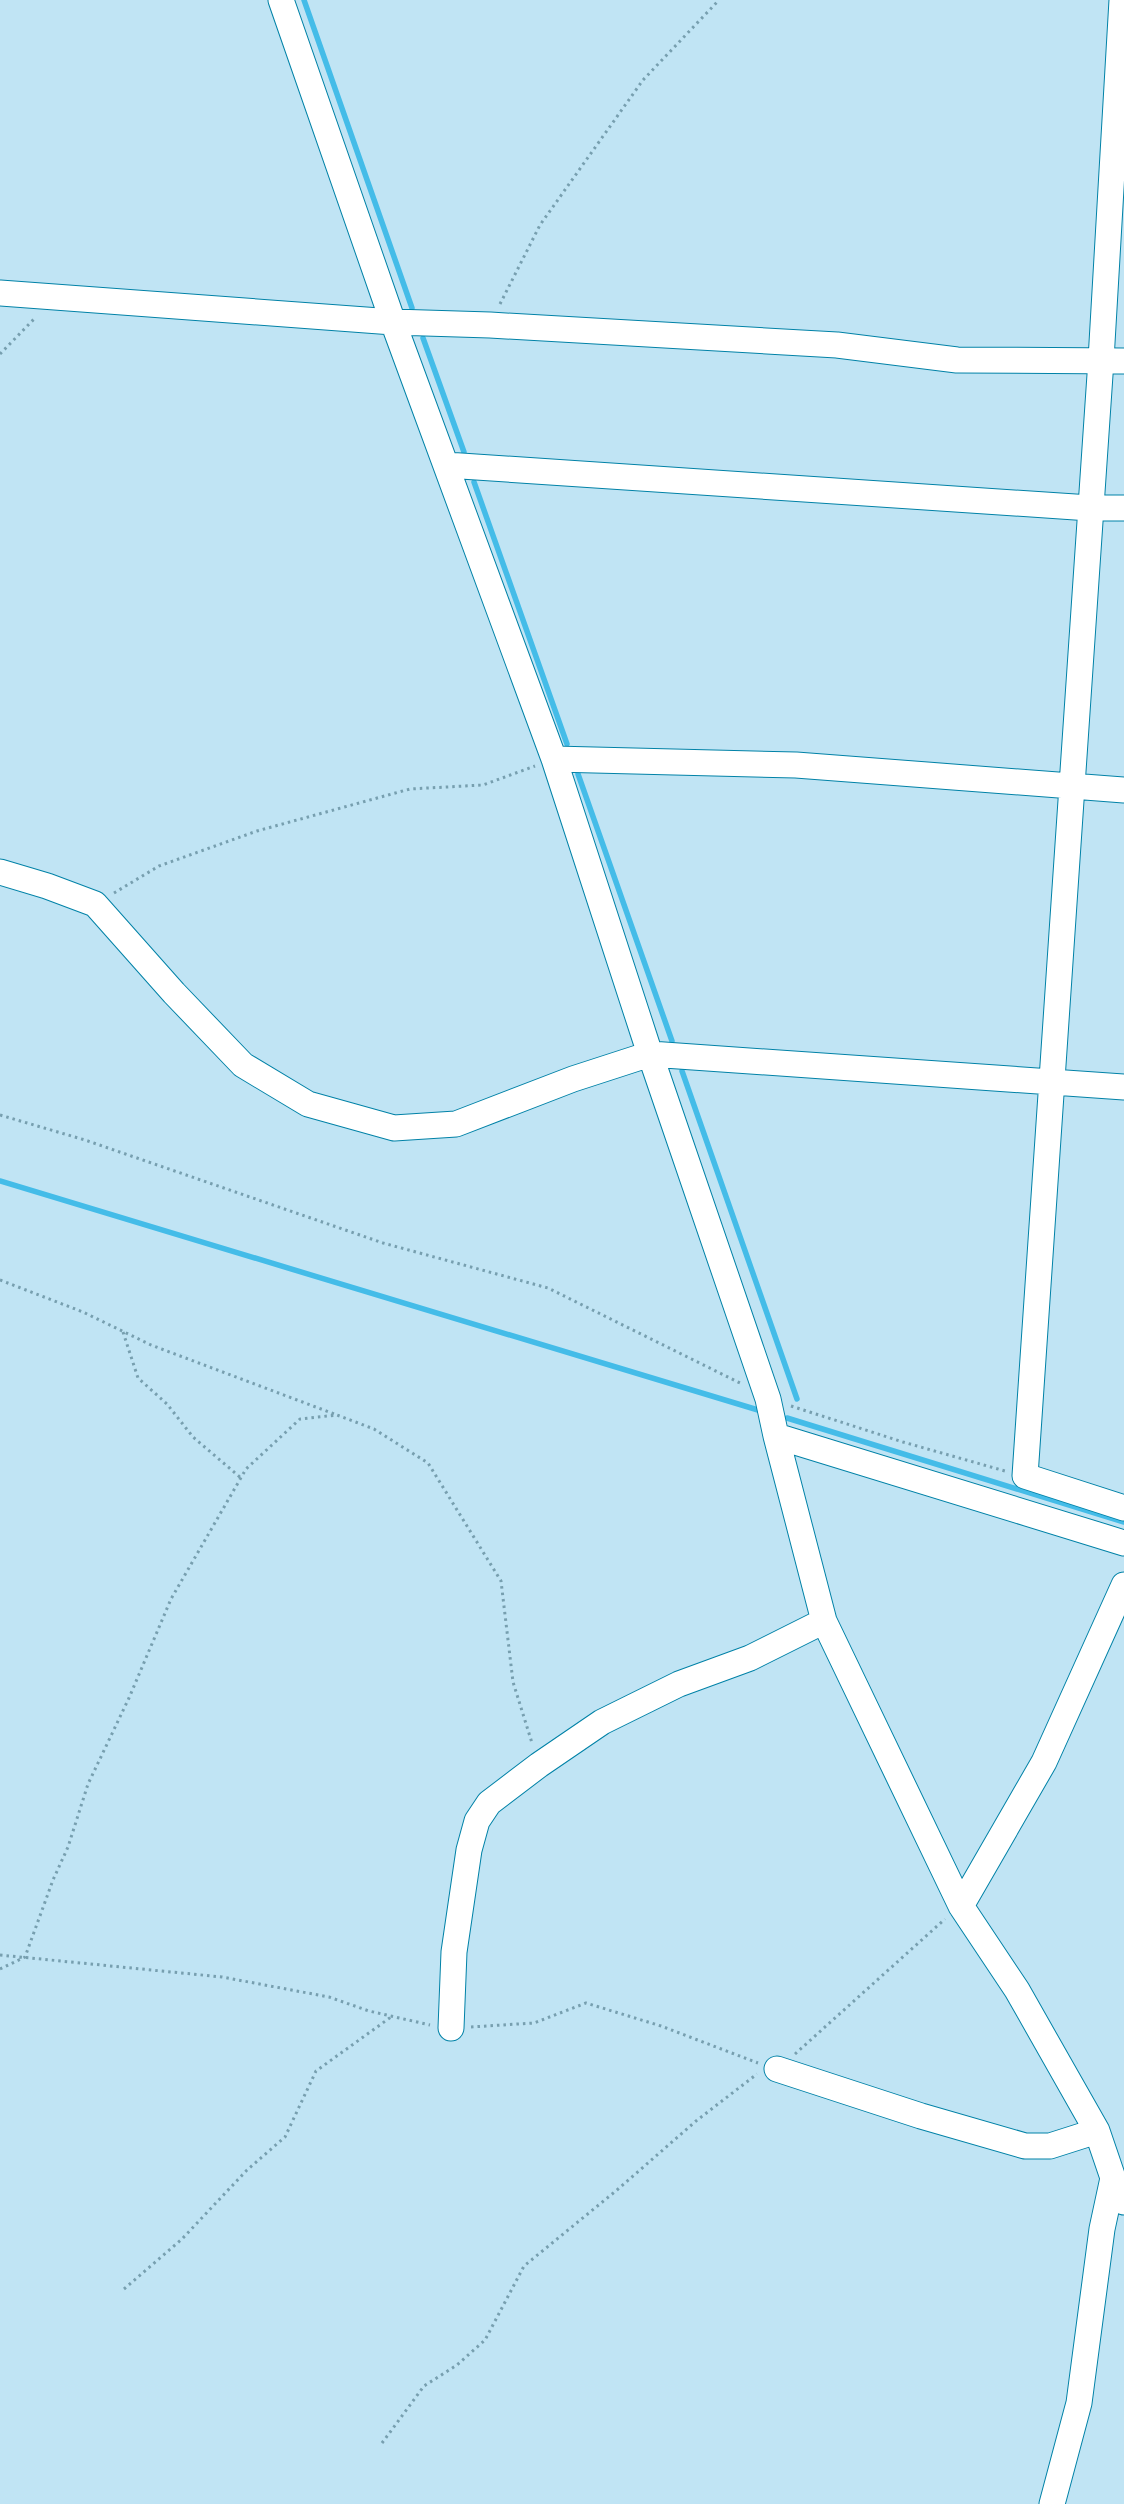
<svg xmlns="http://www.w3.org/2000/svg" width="1124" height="2504" viewBox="0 0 1124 2504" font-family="'Golos Text',sans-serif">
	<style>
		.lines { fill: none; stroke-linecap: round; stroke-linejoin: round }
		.stream { stroke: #44bce8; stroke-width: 5.5 }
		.minor-casing { stroke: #0182a7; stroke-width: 27 }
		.path { stroke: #779faf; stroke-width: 3; stroke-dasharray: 2.5 4; stroke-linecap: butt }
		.minor { stroke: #fff; stroke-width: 25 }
	</style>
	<rect width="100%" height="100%" fill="#c0e4f4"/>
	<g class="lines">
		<path class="stream" d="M 304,0 L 412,308
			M 423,338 L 464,452
			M 474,482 L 567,744
			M 578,774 L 672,1041
			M 682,1071 L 797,1399
			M 0,1181 L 758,1410
			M 787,1418 L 1124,1522"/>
		<defs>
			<path id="minor" d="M 281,0 L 393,322 L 554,759 L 650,1054 L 768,1399 L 776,1436 L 824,1621 L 961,1906 L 1017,1990 L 1097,2131 L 1113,2178 L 1124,2202
				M 1122,0 L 1101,360 L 1025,1476 L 1124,1508
				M 0,293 L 393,322 L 490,325 L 837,345 L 957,360 L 1124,361
				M 446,465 L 1090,508 L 1124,508
				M 554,759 L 796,765 L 1124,790
				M 0,872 L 47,886 L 95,904 L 174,993 L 243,1065 L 308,1104 L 394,1128 L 456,1124 L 573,1079 L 650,1054 L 1124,1087
				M 776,1436 L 1124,1543
				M 961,1906 L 1044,1762 L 1124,1585
				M 451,2028 L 454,1952 L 469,1850 L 477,1821 L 489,1803 L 539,1765 L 602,1722 L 679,1684 L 750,1658 L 824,1621
				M 777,2069 L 921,2116 L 1025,2146 L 1050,2146 L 1097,2131
				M 1052,2504 L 1079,2403 L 1102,2229 L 1113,2178"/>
		</defs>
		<use href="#minor" class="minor-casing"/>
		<path class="path" d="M 500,304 L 540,225 L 643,80 L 719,0
			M 0,354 L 36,317
			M 114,893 L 159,866 L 257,831 L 410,789 L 483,785 L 535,766
			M 0,1115 L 85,1140 L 383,1243 L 548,1288 L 740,1383
			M 0,1280 L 83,1312 L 151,1345 L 337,1415
			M 123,1332 L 138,1378 L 167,1404 L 193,1437 L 241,1478
			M 791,1406 L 903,1442 L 1005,1471
			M 0,1955 L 222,1977 L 329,1997 L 369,2011 L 430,2025
			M 0,1969 L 25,1957 L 53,1880 L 68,1847 L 88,1784 L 129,1698 L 171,1599 L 246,1469 L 300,1419 L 337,1415 L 374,1429 L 428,1463 L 501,1581 L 513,1682 L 532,1743
			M 471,2027 L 534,2023 L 586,2003 L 661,2026 L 758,2063
			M 795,2054 L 945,1919
			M 124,2289 L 182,2239 L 247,2170 L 285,2137 L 316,2071 L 391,2017
			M 382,2443 L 424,2386 L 457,2365 L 485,2340 L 524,2266 L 617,2190 L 696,2121 L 757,2074"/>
		<use href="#minor" class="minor"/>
	</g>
</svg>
